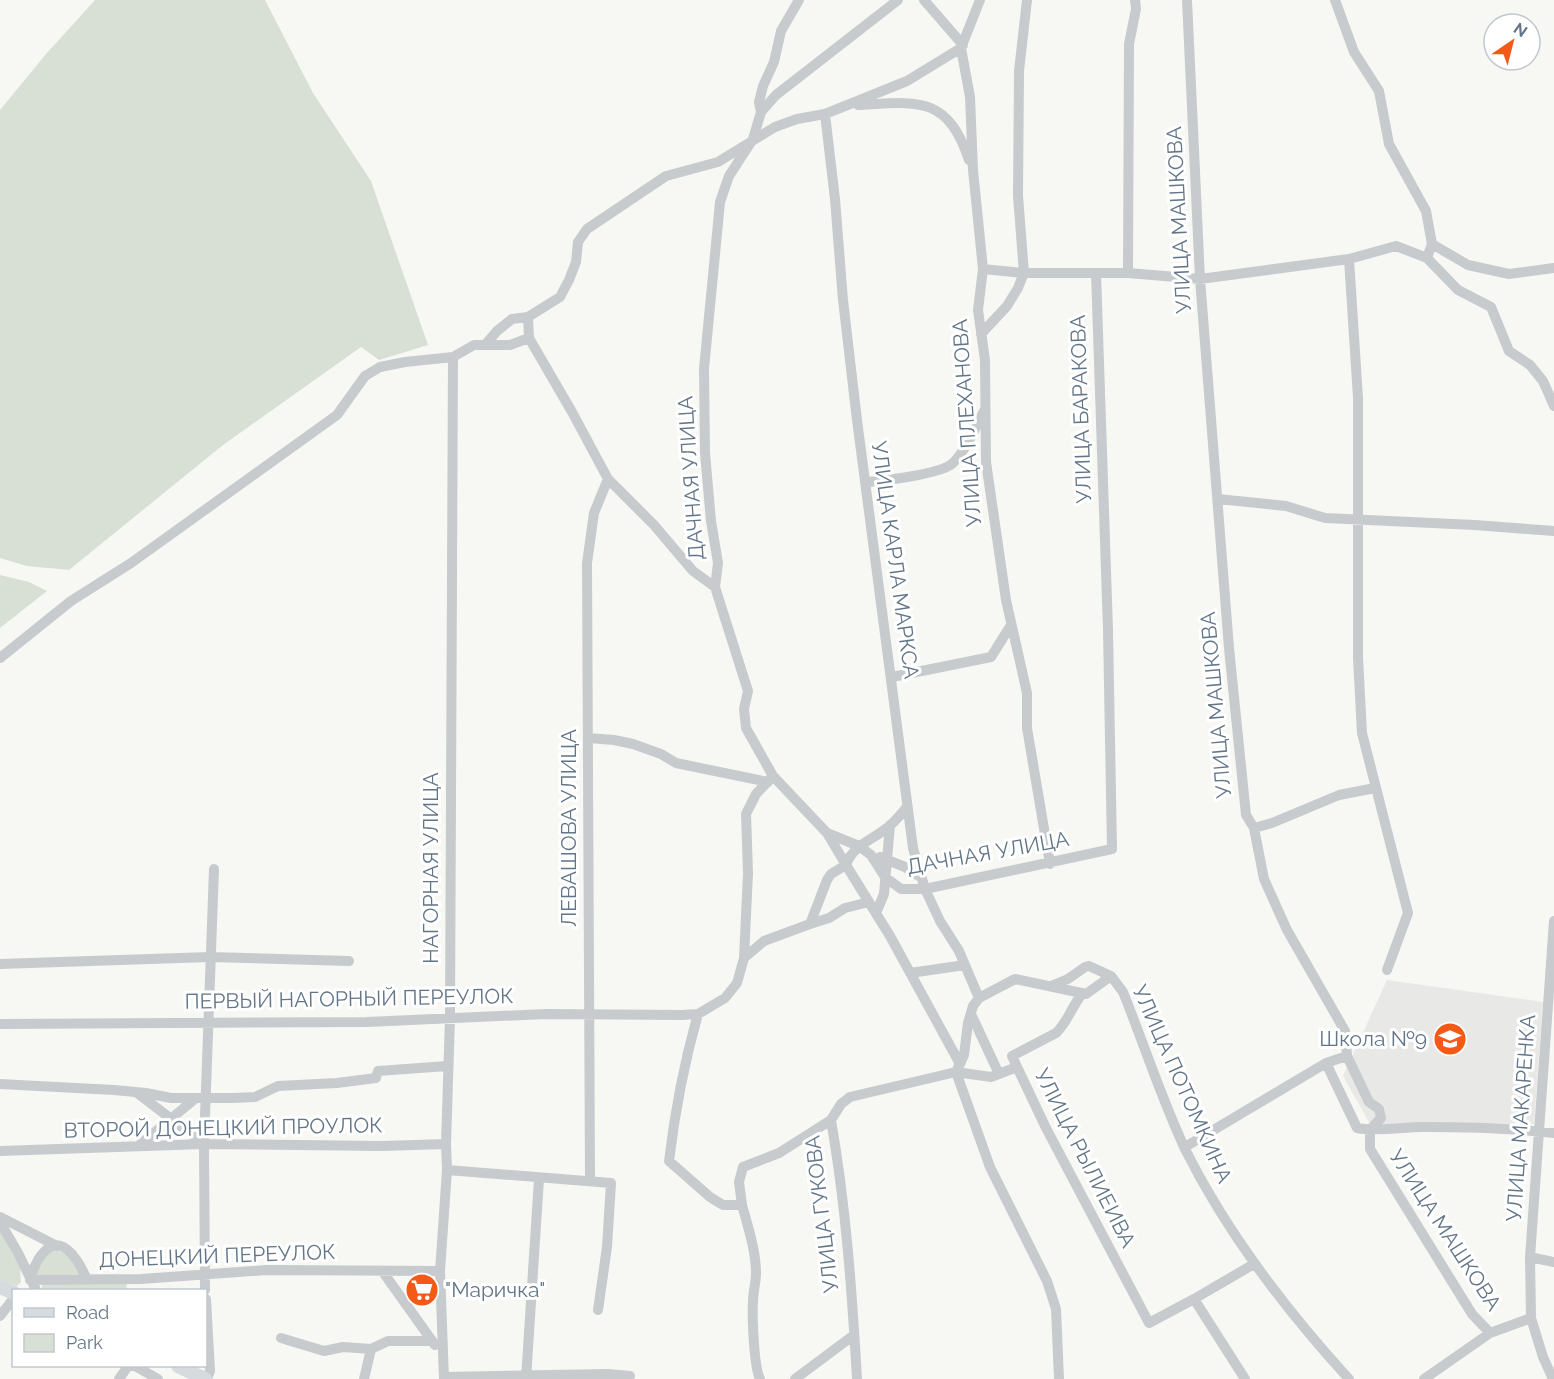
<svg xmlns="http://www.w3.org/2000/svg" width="1554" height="1379" viewBox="0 0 1554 1379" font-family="Raleway,sans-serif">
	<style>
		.built { fill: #e8e9e7 }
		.green { fill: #d8e0d5 }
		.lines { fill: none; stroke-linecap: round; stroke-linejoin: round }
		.minor { stroke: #c7cbce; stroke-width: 10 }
		.major { stroke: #d6dbe0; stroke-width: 14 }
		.labels { text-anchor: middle; stroke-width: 6; stroke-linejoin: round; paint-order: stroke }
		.street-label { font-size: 21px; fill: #637688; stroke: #fff }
		.poi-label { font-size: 21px; fill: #637688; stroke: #fff; text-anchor: end }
	</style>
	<rect width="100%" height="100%" fill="#f7f8f4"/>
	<path class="built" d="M 1387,980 L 1543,1002 L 1534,1124 L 1370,1124 L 1343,1076 Z"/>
	<path class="green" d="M 95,0 L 265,0 L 313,93 L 371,181 L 428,345 L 379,360 L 361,347 L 223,445 L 69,570 L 27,566 L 0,558 L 0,110 L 46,54 Z
		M 0,575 L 29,582 L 47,591 L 0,628 Z
		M 0,1230 L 20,1268 L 21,1282 L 17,1286 L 0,1280 Z
		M 52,1250 C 71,1252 73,1260 82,1275 L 35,1275 L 36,1267 Z
		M 45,1281 L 127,1282 L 126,1290 L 42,1290 L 42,1286 Z"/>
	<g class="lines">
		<path class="minor" d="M 924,0 L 963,45
			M 1187,0 L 1200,279 L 1229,648 L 1246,815 L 1254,828 L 1264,879 L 1287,930 L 1345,1031 L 1347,1056 L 1369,1102 L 1379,1109 L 1381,1118 L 1370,1130 L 1370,1149 L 1472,1314 L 1490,1333
			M 1335,0 L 1354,52 L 1379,91 L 1389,144 L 1426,211 L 1432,244 L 1427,258
			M 961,48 L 970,97 L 973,170 L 983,269 L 978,310 L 985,360 L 986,462 L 1006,600 L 1027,693 L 1027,728 L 1050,864
			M 858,105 C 916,102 947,94 969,160
			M 761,112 L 759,102 L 763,86 L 774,62 L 781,31 L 799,0
			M 825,114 L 835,199 L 843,300 L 857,420 L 913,848 L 925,889 L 940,921 L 959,951 L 979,998
			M 1432,244 L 1468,265 L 1509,274 L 1554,268
			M 1349,259 L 1358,398 L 1358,658 L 1362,733 L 1408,913 L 1387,970
			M 983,269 L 1024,273 L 1096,273
			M 1128,273 L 1200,279 L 1349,259 L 1396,246 L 1427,258 L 1458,290 L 1491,307 L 1509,351 L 1530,365 L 1543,381 L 1554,406
			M 528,317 L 529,338 L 572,412 L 608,479 L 654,525 L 693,571 L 715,587
			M 981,334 L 1007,306 L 1018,288 L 1024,273 L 1018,196 L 1019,71 L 1027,0
			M 485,345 L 497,331 L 512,319 L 528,317 L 560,297 L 569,280 L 576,262 L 578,242 L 587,229 L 666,176 L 718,162 L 775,127 L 797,119 L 825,114 L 907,81 L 961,48 L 980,0
			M 866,482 C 883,481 942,474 953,463 C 967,449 975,428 984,411
			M 1218,499 L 1286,506 L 1325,518 L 1475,525 L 1554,531
			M 0,658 L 71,601 L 131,563 L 337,415 L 365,376 L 380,367 L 405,362 L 453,357 L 474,345 L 510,345 L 529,338
			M 892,677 L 991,657 L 1011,625
			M 588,738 L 614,740 L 633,744 L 661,754 L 676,763 L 768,782
			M 773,776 L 827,833 L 859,846 L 871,855 L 885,877 L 901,889 L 925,889 L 1112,849 L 1108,630 L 1096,273 L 1128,273 L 1129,44 L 1136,9 L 1135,0
			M 1254,828 L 1272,823 L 1339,795 L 1375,788
			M 827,833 L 846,865
			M 880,857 L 905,867 L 922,878
			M 846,865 C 852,846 872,840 887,828 C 895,822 901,814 907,807
			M 876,913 L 884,894 L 890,825
			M 810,924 L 829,918 L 845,908 L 869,902
			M 744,958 L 764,941 L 810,924 L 827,880 L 831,874 L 846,865 L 890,936 L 960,1064
			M 0,964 L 210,957 L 349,961
			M 910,973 L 965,965
			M 1051,986 L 1068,979 L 1085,967 L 1089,966 L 1111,976 L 1123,992 C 1144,1044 1161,1098 1185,1149 C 1227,1233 1285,1309 1349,1379
			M 698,1014 C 684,1063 675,1111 669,1161 L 710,1197 L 723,1205 L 742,1205 L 739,1182 L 743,1167 L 779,1153 L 831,1120
			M 971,1014 L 999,1074
			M 0,1024 L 367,1022 L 546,1014 L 682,1015 L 698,1014 L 725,998 L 737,983 L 744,958 L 748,873 L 746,814 L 756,794 L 773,776 L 746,728 L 744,709 L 748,691 L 715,587 L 718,563 L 711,521 L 705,453 L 704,369 L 720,202 L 729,176 L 753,139 L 761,112 L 776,95 L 898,0
			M 1326,1063 L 1357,1128 C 1379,1132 1401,1127 1423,1127 C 1466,1127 1510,1128 1554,1133
			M 1017,1067 L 1012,1056 L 1056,1033 C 1068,1022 1072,1005 1083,993
			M 0,1084 L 114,1090 L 146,1093 L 171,1098 L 233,1098 L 255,1097 L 278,1086 L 337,1083 L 376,1078 L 378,1071 L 447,1066
			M 136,1092 L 204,1144
			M 138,1146 L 196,1098
			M 1185,1147 L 1326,1063 L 1347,1056
			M 0,1151 L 204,1144 L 382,1146 L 446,1144
			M 447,1170 L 611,1183 L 607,1247 L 598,1310
			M 590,1181 L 587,563 L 594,513 L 608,479
			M 742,1205 C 748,1227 756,1251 756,1273 C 756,1283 753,1292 753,1301 C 752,1316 754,1368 760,1379
			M 0,1217 L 57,1246
			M 0,1222 L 18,1253 L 36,1290
			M 1530,1257 L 1554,1262
			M 383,1272 L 435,1345
			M 87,1279 C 83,1272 80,1264 75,1258 C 53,1228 36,1258 30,1280 L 141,1279 L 267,1270 L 440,1271
			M 205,1290 L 204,1144 L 214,869
			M 206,1299 L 210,1371 L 207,1379
			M 1194,1299 L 1254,1264
			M 0,1316 L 14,1298
			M 281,1338 L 324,1351 L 343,1347 L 371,1349 L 388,1341 L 432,1341
			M 135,1366 L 158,1379
			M 444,1377 L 608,1374 L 630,1376
			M 119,1379 L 128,1366 L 132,1366
			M 364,1379 L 371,1349
			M 444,1379 L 440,1271 L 447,1170 L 446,1144 L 450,1017 L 453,357
			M 526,1379 L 539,1179
			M 795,1379 L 854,1335
			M 857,1379 C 852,1292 846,1206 831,1120 L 841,1104 L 850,1097 L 956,1072 L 964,1055 L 968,1023 L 973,1006 L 979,998 L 1015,979 L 1086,994 L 1111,976
			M 1059,1379 L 1056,1309 L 1047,1281 L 990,1167 L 956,1072 L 991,1077 L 1017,1067 L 1046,1128 L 1149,1323 L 1194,1299 L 1245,1379
			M 1424,1379 L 1490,1333 L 1531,1318
			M 1553,1379 L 1543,1357 L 1531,1318 L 1530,1257 L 1554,921"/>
		<path class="major" d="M 0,1287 L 14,1293
			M 178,1366 L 205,1379"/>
	</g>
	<defs>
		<symbol id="school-disc" viewBox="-11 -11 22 22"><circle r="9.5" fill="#f45918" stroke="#fff"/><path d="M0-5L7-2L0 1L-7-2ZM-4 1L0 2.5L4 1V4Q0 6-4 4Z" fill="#fff"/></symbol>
		<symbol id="supermarket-disc" viewBox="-11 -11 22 22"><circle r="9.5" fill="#f45918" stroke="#fff"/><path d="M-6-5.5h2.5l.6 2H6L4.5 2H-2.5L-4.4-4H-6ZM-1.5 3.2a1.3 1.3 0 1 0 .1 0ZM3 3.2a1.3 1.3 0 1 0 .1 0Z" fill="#fff"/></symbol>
	</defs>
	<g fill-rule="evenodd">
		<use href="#school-disc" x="1431" y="1020" width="38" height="38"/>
		<use href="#supermarket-disc" x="403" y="1271" width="38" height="38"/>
	</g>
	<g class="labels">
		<g class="street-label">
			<text transform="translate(1179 220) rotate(-93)" y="7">УЛИЦА МАШКОВА</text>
			<text transform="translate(1081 409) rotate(-92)" y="7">УЛИЦА БАРАКОВА</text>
			<text transform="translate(967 423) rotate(-94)" y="7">УЛИЦА ПЛЕХАНОВА</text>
			<text transform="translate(691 478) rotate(-94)" y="7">ДАЧНАЯ УЛИЦА</text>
			<text transform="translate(895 560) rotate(82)" y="7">УЛИЦА КАРЛА МАРКСА</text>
			<text transform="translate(1216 705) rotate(-95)" y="7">УЛИЦА МАШКОВА</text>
			<text transform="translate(569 828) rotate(-90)" y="7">ЛЕВАШОВА УЛИЦА</text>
			<text transform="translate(988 853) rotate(-10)" y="7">ДАЧНАЯ УЛИЦА</text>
			<text transform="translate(431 868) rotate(-90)" y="7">НАГОРНАЯ УЛИЦА</text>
			<text transform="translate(349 999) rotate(-1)" y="7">ПЕРВЫЙ НАГОРНЫЙ ПЕРЕУЛОК</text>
			<text transform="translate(1182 1084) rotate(66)" y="7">УЛИЦА ПОТОМКИНА</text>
			<text transform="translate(1521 1118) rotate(-86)" y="7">УЛИЦА МАКАРЕНКА</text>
			<text transform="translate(223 1128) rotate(-1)" y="7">ВТОРОЙ ДОНЕЦКИЙ ПРОУЛОК</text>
			<text transform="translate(1085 1158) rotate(63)" y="7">УЛИЦА РЫЛИЕИВА</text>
			<text transform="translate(822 1214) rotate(-97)" y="7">УЛИЦА ГУКОВА</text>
			<text transform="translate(1445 1230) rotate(57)" y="7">УЛИЦА МАШКОВА</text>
			<text transform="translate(217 1256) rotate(-2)" y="7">ДОНЕЦКИЙ ПЕРЕУЛОК</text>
		</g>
		<g class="poi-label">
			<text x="1427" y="1046">Школа №9</text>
			<text x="445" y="1297" text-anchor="start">"Маричка"</text>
		</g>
	</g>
	<rect x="12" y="1289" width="195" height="78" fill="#ffffff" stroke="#c1c8cf" stroke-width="1.5"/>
	<rect x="24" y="1308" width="30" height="9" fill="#d6dbe0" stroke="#c1c8cf" stroke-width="1.5"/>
	<text x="66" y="1319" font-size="18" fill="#637688">Road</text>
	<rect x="24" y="1334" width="30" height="18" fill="#d8e0d5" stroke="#c1c8cf" stroke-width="1.5"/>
	<text x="66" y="1349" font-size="18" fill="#637688">Park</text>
	<g transform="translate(1512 42) rotate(35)"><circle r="28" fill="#ffffff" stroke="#c1c8cf" stroke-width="1.5"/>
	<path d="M0-4.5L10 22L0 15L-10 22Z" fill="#f45918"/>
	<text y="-9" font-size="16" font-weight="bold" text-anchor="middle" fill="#637688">N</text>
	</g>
</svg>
